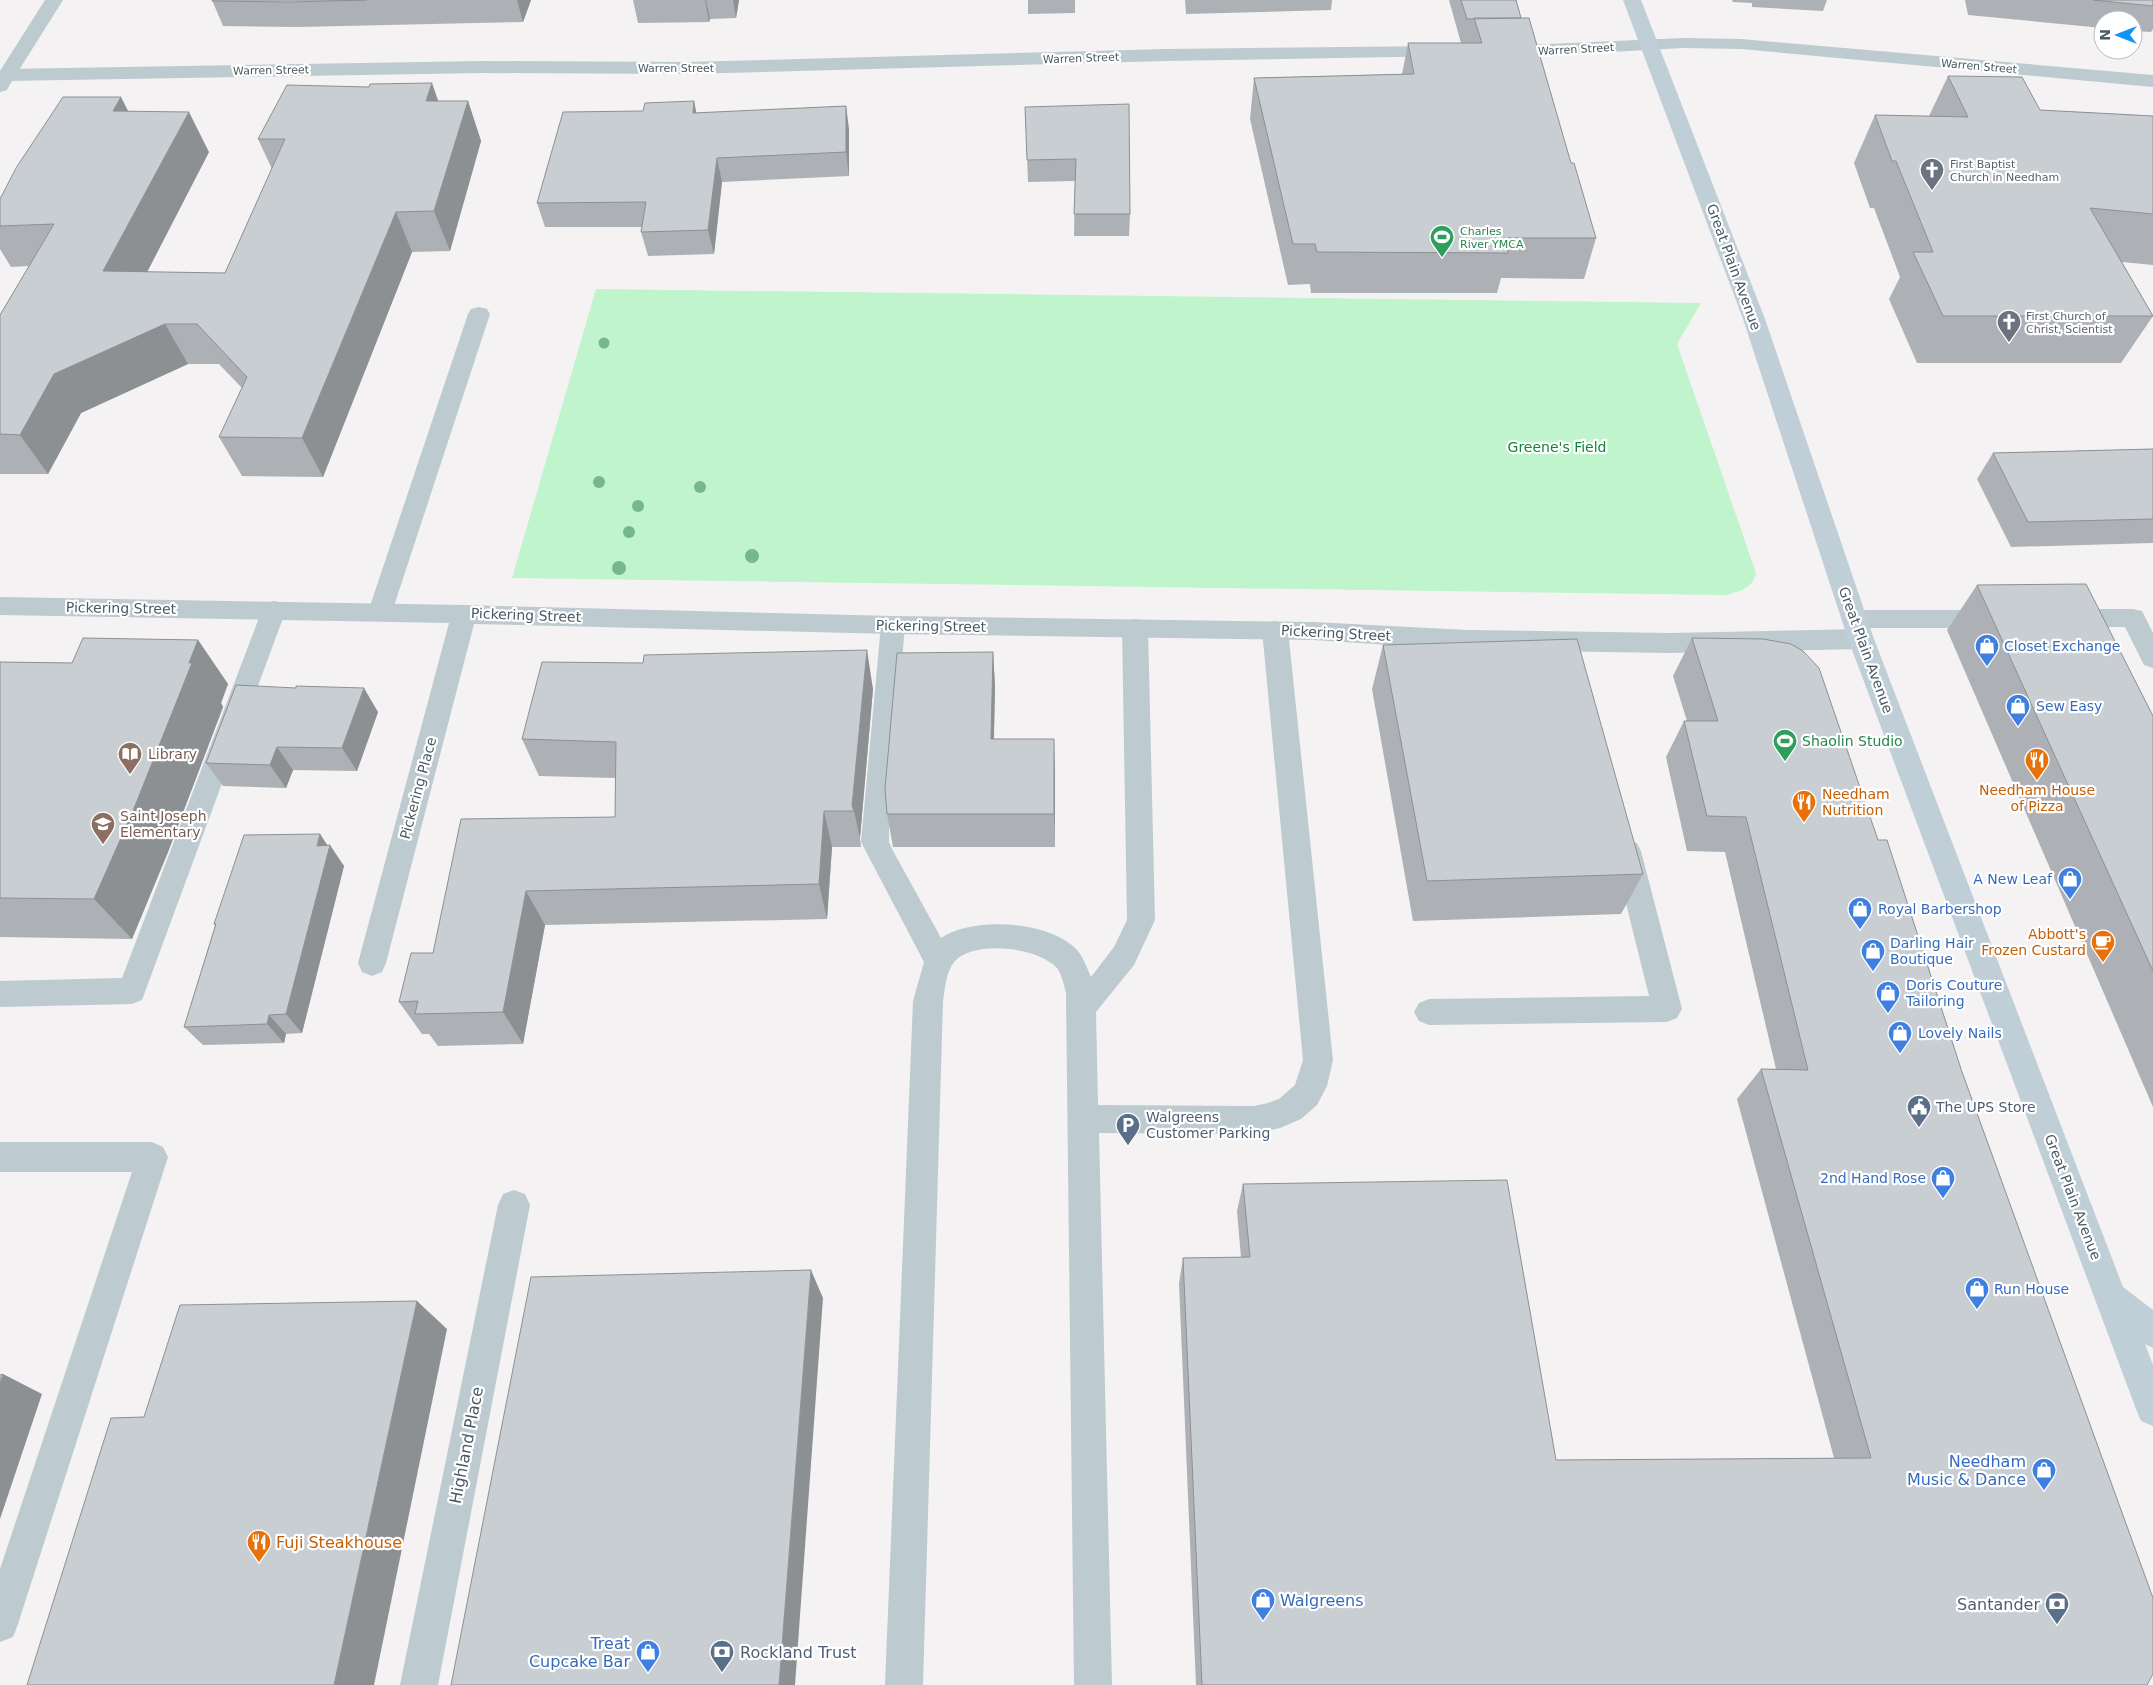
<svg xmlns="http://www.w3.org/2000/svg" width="2153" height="1685" viewBox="0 0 2153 1685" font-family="'DejaVu Sans',sans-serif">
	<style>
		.green { fill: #bff4cc }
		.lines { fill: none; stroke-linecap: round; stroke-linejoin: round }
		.service { fill: #bdcad0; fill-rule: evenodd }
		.minor { fill: #bdcad0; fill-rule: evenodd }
		.tertiary { fill: #bdcad0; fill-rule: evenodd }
		.secondary { fill: #bfced7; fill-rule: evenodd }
		.tree { fill: #77b78d }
		.wall { fill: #adb1b5 }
		.shaded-wall { fill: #8d9093 }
		.building { fill: #c9ced2; stroke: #8d9093 }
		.labels { text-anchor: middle; stroke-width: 4.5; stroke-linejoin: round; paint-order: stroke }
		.far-street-label { font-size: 11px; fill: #485a62; stroke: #fff }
		.far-worship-label { font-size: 11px; fill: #5b616d; stroke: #fff; text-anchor: start }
		.far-leisure-label { font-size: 11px; fill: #27864d; stroke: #fff; text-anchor: start }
		.street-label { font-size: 14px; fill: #485a62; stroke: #fff }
		.park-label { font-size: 14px; fill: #108639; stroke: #fff }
		.shop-label { font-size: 14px; fill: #366cbe; stroke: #fff; text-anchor: start }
		.leisure-label { font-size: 14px; fill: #27864d; stroke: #fff; text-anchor: start }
		.education-label { font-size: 14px; fill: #785e54; stroke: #fff; text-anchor: start }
		.food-label { font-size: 14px; fill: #c56008; stroke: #fff }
		.service-label { font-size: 14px; fill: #4e5e75; stroke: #fff; text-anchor: start }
		.near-street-label { font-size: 16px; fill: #485a62; stroke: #fff }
		.near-shop-label { font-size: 16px; fill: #366cbe; stroke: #fff; text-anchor: end }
		.near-food-label { font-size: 16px; fill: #c56008; stroke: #fff; text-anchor: start }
		.near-service-label { font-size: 16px; fill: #4e5e75; stroke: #fff; text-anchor: end }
	</style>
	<rect width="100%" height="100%" fill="#f5f2f3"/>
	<path class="green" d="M 596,289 L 1701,303 L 1677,344 L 1756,573 C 1753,588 1740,591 1727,595 L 512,578 Z"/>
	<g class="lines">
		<path class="service" d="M 479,307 L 487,309 L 490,314 L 392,612 L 389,619 L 380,621 L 371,619 L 368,612 L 468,314 L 471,309 Z
			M 274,601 L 283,603 L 286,610 L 142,1000 L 132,1004 L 0,1007 L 0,981 L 122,978 L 262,610 L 265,603 Z
			M 2066,609 L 2133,609 L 2142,611 L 2153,633 L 2153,668 L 2144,665 L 2125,627 L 2066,627 L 2057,625 L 2054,618 L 2057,611 Z
			M 1854,610 L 1993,610 L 2002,612 L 2005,619 L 2002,626 L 1993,628 L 1854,628 L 1845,626 L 1842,619 L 1845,612 Z
			M 893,616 L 902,618 L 905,625 L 889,822 L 889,842 L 892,849 L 941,938 C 973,916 1049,921 1076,949 C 1083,956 1087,968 1091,977 L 1114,947 L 1127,920 L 1122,628 L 1126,621 L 1135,619 L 1144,621 L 1148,628 L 1155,920 L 1134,965 L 1096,1012 L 1098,1105 L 1254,1106 L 1268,1103 L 1279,1099 L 1295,1085 L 1303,1060 L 1262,630 L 1266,623 L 1275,621 L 1284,623 L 1288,630 L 1333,1060 L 1327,1086 L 1317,1105 L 1301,1119 L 1280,1128 L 1254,1134 L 1099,1133 L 1112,1685 L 1074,1685 L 1066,993 C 1064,985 1062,975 1057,968 C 1038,947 975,940 955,961 C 946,971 945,988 943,1001 L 923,1685 L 885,1685 L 913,1001 L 924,962 L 861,842 L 881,625 L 884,618 Z
			M 1627,840 L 1637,843 L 1641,851 L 1682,1009 L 1677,1018 L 1667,1022 L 1429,1025 L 1419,1021 L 1414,1012 L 1419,1003 L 1429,999 L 1649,996 L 1613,851 L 1617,843 Z
			M 0,1142 L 152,1142 L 163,1147 L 168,1157 L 18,1624 L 13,1637 L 0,1642 L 0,1569 L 132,1172 L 0,1172 Z
			M 514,1190 L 525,1194 L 530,1205 L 438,1685 L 400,1685 L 498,1205 L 503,1194 Z"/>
		<path class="minor" d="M 1683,38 L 1741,39 L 2153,75 L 2153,87 L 1741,49 L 1683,48 L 1501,58 L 1495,56 L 1492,52 L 1495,48 L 1501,46 Z
			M 1443,46 L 1449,48 L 1452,52 L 1449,56 L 1166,61 L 686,74 L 483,73 L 7,81 L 0,78 L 0,71 L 7,69 L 483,61 L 686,62 L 1166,49 Z
			M 0,597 L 464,605 L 893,616 L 1313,622 L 1468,630 L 1670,633 L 1861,629 L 1870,632 L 1874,639 L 1870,646 L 1861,649 L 1670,653 L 1468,650 L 1313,640 L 893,634 L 474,624 L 386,963 L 382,972 L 372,976 L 362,972 L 358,963 L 449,623 L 0,615 Z"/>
		<path class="tertiary" d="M 45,0 L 63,0 L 9,86 L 7,90 L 0,92 L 0,71 Z"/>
		<path class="secondary" d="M 1623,0 L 1641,0 L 1765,319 L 1874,639 L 2123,1287 L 2153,1310 L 2153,1348 L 2145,1344 L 2153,1365 L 2153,1426 L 2141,1421 L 2136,1409 L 1848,639 L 1743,319 Z"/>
	</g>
	<g class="tree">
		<circle cx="604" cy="343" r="5.5"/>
		<circle cx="599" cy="482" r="6"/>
		<circle cx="700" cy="487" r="6"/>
		<circle cx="638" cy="506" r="6"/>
		<circle cx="629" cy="532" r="6"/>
		<circle cx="752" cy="556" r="7"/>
		<circle cx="619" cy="568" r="7"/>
	</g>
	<path class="wall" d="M 212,0 L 531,0 L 523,22 L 298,27 L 223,26 Z
		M 633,0 L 739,0 L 736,18 L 710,19 L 709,22 L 638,23 Z
		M 1028,0 L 1075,0 L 1075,13 L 1028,14 Z
		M 1185,0 L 1332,0 L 1331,10 L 1186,14 Z
		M 1449,0 L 1516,0 L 1521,18 L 1596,238 L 1584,279 L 1501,278 L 1497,293 L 1311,293 L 1310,284 L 1288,285 L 1250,119 L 1254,78 L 1402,74 L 1408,43 L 1461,43 Z
		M 1732,0 L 1827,0 L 1823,11 L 1752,7 L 1752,3 L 1733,2 Z
		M 1965,0 L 2153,0 L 2153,29 L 2151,32 L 2133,31 L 2133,20 L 2103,20 L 2103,28 L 1968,15 Z
		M 1948,76 L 2040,110 L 2153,116 L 2153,265 L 2122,262 L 2153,316 L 2121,363 L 1917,363 L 1889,299 L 1900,277 L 1874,208 L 1870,208 L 1854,163 L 1875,115 L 1929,116 Z
		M 438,101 L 468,101 L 481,141 L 450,251 L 412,252 L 323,477 L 242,476 L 219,437 L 242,388 L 219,364 L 188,364 L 81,413 L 48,474 L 0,474 L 0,315 L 29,266 L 11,267 L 0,249 L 0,199 L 129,111 L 209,152 L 147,272 L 225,273 L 272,169 L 258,139 Z
		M 694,101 L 696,113 L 846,106 L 849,130 L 849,176 L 722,182 L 714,254 L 648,256 L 641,232 L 642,227 L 545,227 L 537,203 L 643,111 Z
		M 1025,107 L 1130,214 L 1129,236 L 1074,236 L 1075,181 L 1028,182 Z
		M 2153,449 L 2153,543 L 2011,547 L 1977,479 L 1993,453 Z
		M 1977,585 L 2153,716 L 2153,1107 L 1947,630 Z
		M 1692,638 L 2147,1685 L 1196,1685 L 1179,1283 L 1183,1258 L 1241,1257 L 1237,1211 L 1243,1184 L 1556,1460 L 1834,1458 L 1737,1099 L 1761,1069 L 1776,1069 L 1725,852 L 1687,851 L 1666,757 L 1684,721 L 1687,721 L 1673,676 Z
		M 198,640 L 228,684 L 221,703 L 223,707 L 168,852 L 132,939 L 0,937 L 0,662 L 72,663 Z
		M 1383,645 L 1643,874 L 1621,914 L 1413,921 L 1372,689 Z
		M 993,652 L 995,686 L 994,739 L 1054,739 L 1055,847 L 893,847 L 887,814 Z
		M 873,689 L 860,838 L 861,847 L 832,847 L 827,919 L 545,925 L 523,1044 L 438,1046 L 429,1034 L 422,1034 L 399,1002 L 433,953 L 615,817 L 616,778 L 539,776 L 522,739 Z
		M 378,712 L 357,771 L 293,770 L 286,788 L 223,786 L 206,763 Z
		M 320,834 L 327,845 L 344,866 L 302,1033 L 286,1034 L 284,1043 L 203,1045 L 184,1027 L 215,926 L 214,924 Z"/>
	<path class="shaded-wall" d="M 517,0 L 531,0 L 523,22 Z
		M 705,0 L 706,0 L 710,19 L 709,22 Z
		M 733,0 L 739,0 L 736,18 Z
		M 432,83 L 446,123 L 426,101 Z
		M 121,97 L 142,138 L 113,111 Z
		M 468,101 L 481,141 L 450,251 L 434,211 Z
		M 694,101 L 699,126 L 693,113 Z
		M 846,106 L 849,130 L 849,176 L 846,152 Z
		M 189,112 L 209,152 L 127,311 L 103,271 Z
		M 717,158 L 722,182 L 714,254 L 708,230 Z
		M 396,212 L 412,252 L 323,477 L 302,438 Z
		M 165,324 L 188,364 L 81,413 L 48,474 L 20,435 L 54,374 Z
		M 198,640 L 228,684 L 221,703 L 223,707 L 168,852 L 132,939 L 94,899 Z
		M 867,650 L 873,689 L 860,838 L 854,811 L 852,806 Z
		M 993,652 L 995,686 L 993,772 L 991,739 Z
		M 364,688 L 378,712 L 357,771 L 342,748 Z
		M 1054,739 L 1055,772 L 1055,847 L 1054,814 Z
		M 277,747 L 293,770 L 286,788 L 270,765 Z
		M 824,811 L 832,847 L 827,919 L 819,884 Z
		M 320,834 L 329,848 L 330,845 L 344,866 L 302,1033 L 286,1014 Z
		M 526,891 L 545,925 L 523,1044 L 503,1012 Z
		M 269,1015 L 286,1034 L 284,1043 L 267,1024 Z
		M 811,1270 L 823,1298 L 795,1685 L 779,1685 Z
		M 417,1301 L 447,1329 L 374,1685 L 334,1685 Z
		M 3,1374 L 42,1394 L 0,1519 L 0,1384 Z"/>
	<path class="building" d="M 212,0 L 367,0 L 288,2 L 212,1 Z
		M 1461,0 L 1516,0 L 1521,18 L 1467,19 Z
		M 2093,0 L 2153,0 L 2153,6 Z
		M 1474,18 L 1529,18 L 1571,163 L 1574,163 L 1596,238 L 1504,238 L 1508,253 L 1317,252 L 1315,244 L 1293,244 L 1254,78 L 1414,74 L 1408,43 L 1482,43 Z
		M 1948,76 L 2022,77 L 2040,110 L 2153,116 L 2153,214 L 2090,208 L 2153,316 L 1943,316 L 1913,252 L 1933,252 L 1896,161 L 1892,161 L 1875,115 L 1968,117 Z
		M 432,83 L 426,101 L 468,101 L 434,211 L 396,212 L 302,438 L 219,437 L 247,377 L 197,324 L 165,324 L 54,374 L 20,435 L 0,434 L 0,315 L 54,224 L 0,226 L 0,199 L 16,168 L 63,97 L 121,97 L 113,111 L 189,112 L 103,271 L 225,273 L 285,139 L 258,139 L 287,85 L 369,87 L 370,84 Z
		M 694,101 L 693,113 L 846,106 L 846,152 L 717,158 L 708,230 L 641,232 L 646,202 L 537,203 L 563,112 L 643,111 L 645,103 Z
		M 1129,104 L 1130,214 L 1074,214 L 1076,159 L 1027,160 L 1025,107 Z
		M 2153,449 L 2153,519 L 2028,522 L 1993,453 Z
		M 2086,584 L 2153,716 L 2153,971 L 1977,585 Z
		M 83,638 L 198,640 L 189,663 L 192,663 L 133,811 L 94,899 L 0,898 L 0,662 L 72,663 Z
		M 1692,638 L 1763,639 L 1791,644 L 1803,651 L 1819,668 L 1878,840 L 1887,840 L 1962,1072 L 2153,1598 L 2153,1674 L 2147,1685 L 1202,1685 L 1183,1258 L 1250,1257 L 1243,1184 L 1507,1180 L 1556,1460 L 1871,1458 L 1761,1069 L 1808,1070 L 1746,817 L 1707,816 L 1684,721 L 1718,721 Z
		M 1577,639 L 1643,874 L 1427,881 L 1383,645 Z
		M 867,650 L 852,806 L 854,811 L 824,811 L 819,884 L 526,891 L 503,1012 L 415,1014 L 418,1001 L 399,1002 L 411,953 L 433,953 L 461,819 L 615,817 L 616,742 L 522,739 L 542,662 L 643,663 L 644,655 Z
		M 993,652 L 991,739 L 1054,739 L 1054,814 L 887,814 L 885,789 L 897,653 Z
		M 236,685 L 296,688 L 296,686 L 364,688 L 342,748 L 277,747 L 270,765 L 206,763 Z
		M 320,834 L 317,846 L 330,845 L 286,1014 L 269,1015 L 267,1024 L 184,1027 L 216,924 L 214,924 L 244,835 Z
		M 811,1270 L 779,1685 L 451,1685 L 531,1277 Z
		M 417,1301 L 334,1685 L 27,1685 L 111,1418 L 144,1417 L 180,1305 Z
		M 3,1374 L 0,1384 L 0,1375 Z"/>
	<defs>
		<symbol id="church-pin" viewBox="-11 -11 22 30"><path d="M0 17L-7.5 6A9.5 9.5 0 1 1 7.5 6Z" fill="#6b7280" stroke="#fff"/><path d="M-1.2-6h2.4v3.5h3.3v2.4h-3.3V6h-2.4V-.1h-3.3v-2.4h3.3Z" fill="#fff"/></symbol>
		<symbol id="stadium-pin" viewBox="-11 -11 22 30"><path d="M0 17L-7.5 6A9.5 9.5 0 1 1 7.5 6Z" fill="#2e9e5b" stroke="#fff"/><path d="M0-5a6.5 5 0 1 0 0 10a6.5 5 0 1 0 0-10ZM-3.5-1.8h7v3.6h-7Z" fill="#fff"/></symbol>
		<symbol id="shop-pin" viewBox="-11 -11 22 30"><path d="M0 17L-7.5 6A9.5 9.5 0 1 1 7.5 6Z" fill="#3f7fe0" stroke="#fff"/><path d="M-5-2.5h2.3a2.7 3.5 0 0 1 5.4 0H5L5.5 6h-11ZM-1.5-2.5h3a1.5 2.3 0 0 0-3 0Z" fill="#fff"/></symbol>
		<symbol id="library-pin" viewBox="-11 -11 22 30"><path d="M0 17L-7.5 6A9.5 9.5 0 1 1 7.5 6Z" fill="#8d6e63" stroke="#fff"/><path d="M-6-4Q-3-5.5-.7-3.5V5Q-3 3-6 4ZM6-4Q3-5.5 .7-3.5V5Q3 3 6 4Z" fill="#fff"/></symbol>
		<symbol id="restaurant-pin" viewBox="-11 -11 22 30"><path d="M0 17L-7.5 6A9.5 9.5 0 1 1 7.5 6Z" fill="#e8710a" stroke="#fff"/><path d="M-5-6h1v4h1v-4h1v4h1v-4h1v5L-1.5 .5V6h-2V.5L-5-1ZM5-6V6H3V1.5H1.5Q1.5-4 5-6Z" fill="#fff"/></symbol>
		<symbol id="school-pin" viewBox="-11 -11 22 30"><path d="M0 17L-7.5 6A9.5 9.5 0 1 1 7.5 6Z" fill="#8d6e63" stroke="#fff"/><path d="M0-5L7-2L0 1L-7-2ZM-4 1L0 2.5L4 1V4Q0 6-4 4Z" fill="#fff"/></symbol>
		<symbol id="cafe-pin" viewBox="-11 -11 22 30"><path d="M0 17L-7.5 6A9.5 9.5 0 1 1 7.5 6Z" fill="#e8710a" stroke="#fff"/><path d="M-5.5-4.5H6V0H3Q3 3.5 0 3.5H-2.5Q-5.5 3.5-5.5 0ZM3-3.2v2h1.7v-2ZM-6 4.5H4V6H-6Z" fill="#fff"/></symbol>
		<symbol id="civic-pin" viewBox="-11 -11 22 30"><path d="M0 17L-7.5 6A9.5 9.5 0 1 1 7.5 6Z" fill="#5c6f8a" stroke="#fff"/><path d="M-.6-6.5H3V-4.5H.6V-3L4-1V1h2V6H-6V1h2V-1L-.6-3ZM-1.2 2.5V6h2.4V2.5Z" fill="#fff"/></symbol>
		<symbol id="parking-pin" viewBox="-11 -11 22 30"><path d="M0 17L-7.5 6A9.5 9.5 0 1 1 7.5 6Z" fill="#5c6f8a" stroke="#fff"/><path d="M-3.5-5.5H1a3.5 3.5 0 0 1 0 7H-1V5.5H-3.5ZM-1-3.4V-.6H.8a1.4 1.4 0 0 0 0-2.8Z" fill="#fff"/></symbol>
		<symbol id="bank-pin" viewBox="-11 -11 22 30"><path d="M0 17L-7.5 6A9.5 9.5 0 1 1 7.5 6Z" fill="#5c6f8a" stroke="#fff"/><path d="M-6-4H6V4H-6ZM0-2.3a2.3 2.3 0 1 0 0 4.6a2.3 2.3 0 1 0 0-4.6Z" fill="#fff"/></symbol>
	</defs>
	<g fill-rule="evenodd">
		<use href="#church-pin" x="1918" y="156" width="28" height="38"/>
		<use href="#stadium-pin" x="1428" y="223" width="28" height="38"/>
		<use href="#church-pin" x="1995" y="308" width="28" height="38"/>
		<use href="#shop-pin" x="1973" y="632" width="28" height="38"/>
		<use href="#shop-pin" x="2004" y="692" width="28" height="38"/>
		<use href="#stadium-pin" x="1771" y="727" width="28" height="38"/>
		<use href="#library-pin" x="116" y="740" width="28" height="38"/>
		<use href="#restaurant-pin" x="2023" y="746" width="28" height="38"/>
		<use href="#restaurant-pin" x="1790" y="788" width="28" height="38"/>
		<use href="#school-pin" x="89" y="810" width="28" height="38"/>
		<use href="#shop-pin" x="2056" y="865" width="28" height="38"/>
		<use href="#shop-pin" x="1846" y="895" width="28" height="38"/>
		<use href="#cafe-pin" x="2089" y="928" width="28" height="38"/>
		<use href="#shop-pin" x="1859" y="937" width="28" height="38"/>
		<use href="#shop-pin" x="1874" y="979" width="28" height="38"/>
		<use href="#shop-pin" x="1886" y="1019" width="28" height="38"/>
		<use href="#civic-pin" x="1905" y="1093" width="28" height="38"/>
		<use href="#parking-pin" x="1114" y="1111" width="28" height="38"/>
		<use href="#shop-pin" x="1929" y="1164" width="28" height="38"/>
		<use href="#shop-pin" x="1963" y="1275" width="28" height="38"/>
		<use href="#shop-pin" x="2030" y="1456" width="28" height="38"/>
		<use href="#restaurant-pin" x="245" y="1528" width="28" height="38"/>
		<use href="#shop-pin" x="1249" y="1586" width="28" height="38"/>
		<use href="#bank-pin" x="2043" y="1590" width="28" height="38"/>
		<use href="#shop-pin" x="634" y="1638" width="28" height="38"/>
		<use href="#bank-pin" x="708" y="1638" width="28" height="38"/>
	</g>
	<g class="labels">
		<g class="far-street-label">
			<text transform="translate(1576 49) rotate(-3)" y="4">Warren Street</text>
			<text transform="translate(1081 58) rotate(-2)" y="4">Warren Street</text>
			<text transform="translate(1979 66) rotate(5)" y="4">Warren Street</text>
			<text x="676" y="72">Warren Street</text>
			<text transform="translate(271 70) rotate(-1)" y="4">Warren Street</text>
		</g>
		<g class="far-worship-label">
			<text x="1950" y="168">First Baptist<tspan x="1950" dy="13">Church in Needham</tspan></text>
			<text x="2026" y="320">First Church of<tspan x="2026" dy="13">Christ, Scientist</tspan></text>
		</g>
		<g class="far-leisure-label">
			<text x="1460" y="235">Charles<tspan x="1460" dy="13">River YMCA</tspan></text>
		</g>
		<g class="street-label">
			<text transform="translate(1734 267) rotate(70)" y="5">Great Plain Avenue</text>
			<text transform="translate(121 608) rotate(1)" y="5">Pickering Street</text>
			<text transform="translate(526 615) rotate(2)" y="5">Pickering Street</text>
			<text transform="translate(931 626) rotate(1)" y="5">Pickering Street</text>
			<text transform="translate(1336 633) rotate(3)" y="5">Pickering Street</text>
			<text transform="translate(1866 650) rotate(70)" y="5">Great Plain Avenue</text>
			<text transform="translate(418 788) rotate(-75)" y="5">Pickering Place</text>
			<text transform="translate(2073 1197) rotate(69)" y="5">Great Plain Avenue</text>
		</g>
		<g class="park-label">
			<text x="1557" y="452">Greene's Field</text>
		</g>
		<g class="shop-label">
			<text x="2004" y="651">Closet Exchange</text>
			<text x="2036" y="711">Sew Easy</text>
			<text x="2052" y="884" text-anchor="end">A New Leaf</text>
			<text x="1878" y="914">Royal Barbershop</text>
			<text x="1890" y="948">Darling Hair<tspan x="1890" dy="16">Boutique</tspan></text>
			<text x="1906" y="990">Doris Couture<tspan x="1906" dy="16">Tailoring</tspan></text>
			<text x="1918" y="1038">Lovely Nails</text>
			<text x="1926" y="1183" text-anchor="end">2nd Hand Rose</text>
			<text x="1994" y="1294">Run House</text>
		</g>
		<g class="leisure-label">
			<text x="1802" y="746">Shaolin Studio</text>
		</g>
		<g class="education-label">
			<text x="148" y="759">Library</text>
			<text x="120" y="821">Saint Joseph<tspan x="120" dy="16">Elementary</tspan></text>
		</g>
		<g class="food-label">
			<text x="2037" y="795">Needham House<tspan x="2037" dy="16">of Pizza</tspan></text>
			<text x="1822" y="799" text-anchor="start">Needham<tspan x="1822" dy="16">Nutrition</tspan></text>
			<text x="2086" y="939" text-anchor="end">Abbott's<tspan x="2086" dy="16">Frozen Custard</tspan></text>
		</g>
		<g class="service-label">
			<text x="1936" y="1112">The UPS Store</text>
			<text x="1146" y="1122">Walgreens<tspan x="1146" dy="16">Customer Parking</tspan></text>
		</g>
		<g class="near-street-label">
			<text transform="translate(466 1445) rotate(-79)" y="6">Highland Place</text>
		</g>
		<g class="near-shop-label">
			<text x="2026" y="1467">Needham<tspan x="2026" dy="18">Music &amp; Dance</tspan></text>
			<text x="1280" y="1606" text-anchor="start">Walgreens</text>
			<text x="630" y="1649">Treat<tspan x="630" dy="18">Cupcake Bar</tspan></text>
		</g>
		<g class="near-food-label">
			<text x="276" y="1548">Fuji Steakhouse</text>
		</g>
		<g class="near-service-label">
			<text x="2040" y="1610">Santander</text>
			<text x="740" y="1658" text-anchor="start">Rockland Trust</text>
		</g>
	</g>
	<g transform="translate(2118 35) rotate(270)"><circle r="24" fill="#ffffff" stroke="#b6bdc0"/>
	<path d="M0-4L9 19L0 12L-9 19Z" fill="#0d96f5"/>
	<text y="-8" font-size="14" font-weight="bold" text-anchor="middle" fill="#485a62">N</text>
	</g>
</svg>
